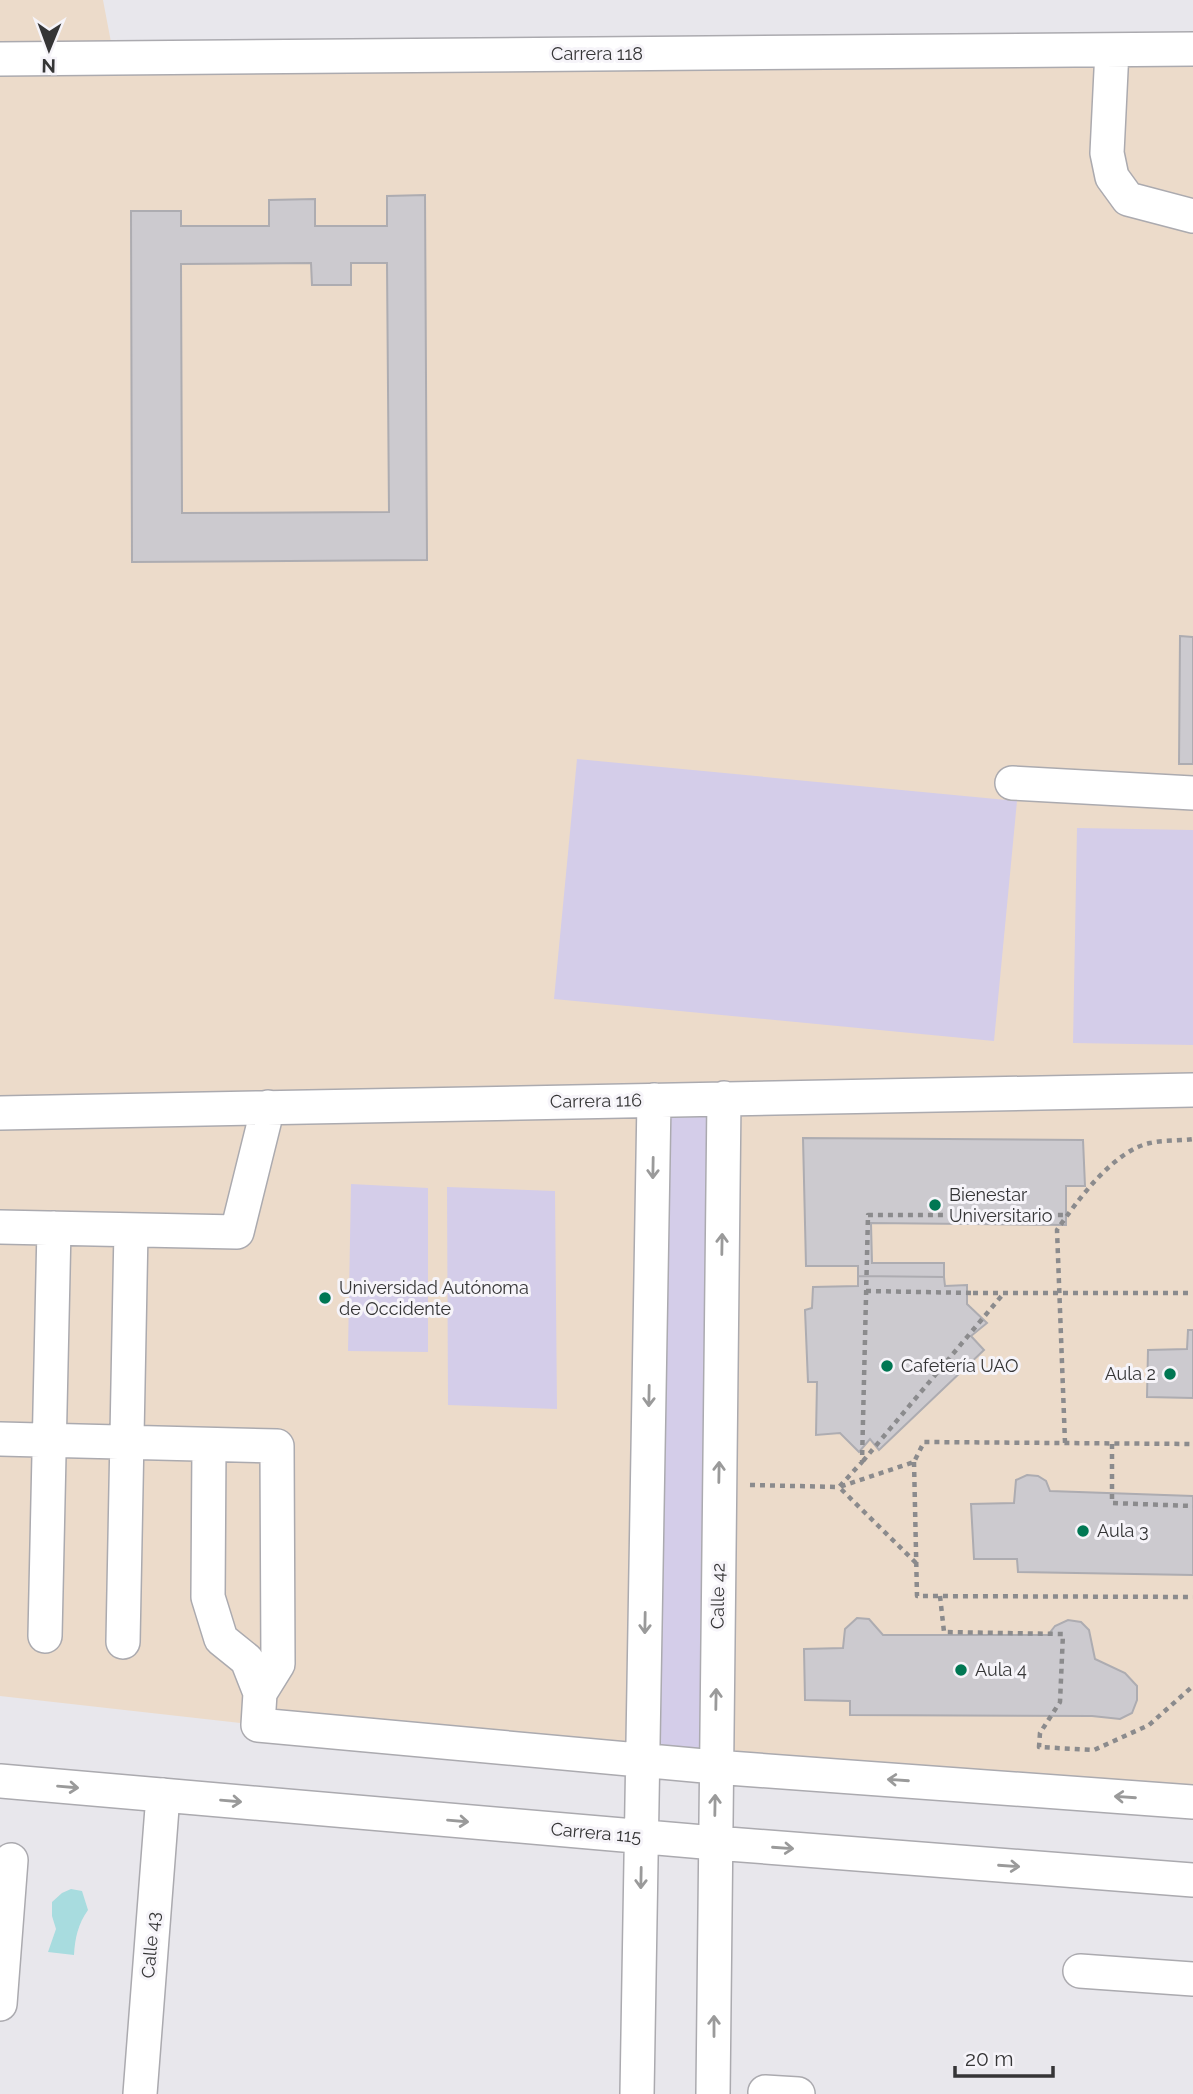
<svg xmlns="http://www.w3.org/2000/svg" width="1193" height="2094" viewBox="0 0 1193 2094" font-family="Raleway,sans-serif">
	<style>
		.education { fill: #ecdbca }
		.green { fill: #d4cde9 }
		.water { fill: #a8dcdf }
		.building { fill: #cccacf; stroke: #adacb1; stroke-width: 2; fill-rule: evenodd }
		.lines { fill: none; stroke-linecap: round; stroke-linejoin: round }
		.minor-casing { stroke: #abaaaf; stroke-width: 36 }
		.path { stroke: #8b8b8d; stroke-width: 4.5; stroke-dasharray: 5 5; stroke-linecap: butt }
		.minor { stroke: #fff; stroke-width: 33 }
		.oneway { stroke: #9a9a9a }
		.poi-dot { fill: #007753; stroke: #f6f4f9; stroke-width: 2.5 }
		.labels { text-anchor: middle; stroke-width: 6; stroke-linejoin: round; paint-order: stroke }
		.street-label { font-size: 18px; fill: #353536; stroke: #f6f4f9 }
		.poi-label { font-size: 18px; fill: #353536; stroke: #f6f4f9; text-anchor: start }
	</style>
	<rect width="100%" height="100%" fill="#e8e7ec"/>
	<path class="education" d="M 0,0 L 103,0 L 114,58 L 1193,60 L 1193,1802 L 643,1761 L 258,1725 L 0,1696 Z"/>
	<path class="green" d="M 577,759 L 1017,801 L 994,1041 L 554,999 Z
		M 1077,828 L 1193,830 L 1193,1045 L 1073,1043 Z
		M 724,1098 L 715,1767 L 643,1761 L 654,1100 Z
		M 351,1184 L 428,1188 L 428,1352 L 348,1351 Z
		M 447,1187 L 555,1191 L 557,1409 L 448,1405 Z"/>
	<path class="water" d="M 71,1889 L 82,1891 L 88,1910 C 78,1924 75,1938 74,1955 L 48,1952 L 56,1929 L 52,1916 L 52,1902 L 62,1893 Z"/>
	<path class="building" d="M 425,195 L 427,560 L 132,562 L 131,211 L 181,211 L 181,226 L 269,226 L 269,200 L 315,199 L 315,226 L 387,226 L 387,196 ZM 311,263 L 312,285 L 351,285 L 351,263 L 387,263 L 389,512 L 182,513 L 181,264 Z
		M 1180,636 L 1193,637 L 1193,764 L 1179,764 Z
		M 803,1138 L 1083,1140 L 1085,1186 L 1066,1186 L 1066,1225 L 871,1223 L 872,1263 L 944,1263 L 944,1277 L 858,1276 L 858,1266 L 806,1266 Z
		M 858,1276 L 944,1277 L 945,1286 L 967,1285 L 967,1304 L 987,1323 L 971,1336 L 984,1350 L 879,1450 L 870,1439 L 859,1452 L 840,1433 L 816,1435 L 817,1382 L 808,1382 L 805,1310 L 812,1308 L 813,1287 L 858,1286 Z
		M 1188,1330 L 1193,1330 L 1193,1398 L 1147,1397 L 1148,1350 L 1187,1349 Z
		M 1027,1475 L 1038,1476 L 1046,1481 L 1050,1491 L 1193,1496 L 1193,1575 L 1018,1572 L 1017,1559 L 974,1559 L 971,1504 L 1014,1503 L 1016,1480 Z
		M 857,1618 L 869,1619 L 883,1635 L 1048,1635 L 1055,1626 L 1068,1620 L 1081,1622 L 1089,1630 L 1095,1659 L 1125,1673 L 1137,1686 L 1137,1700 L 1132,1713 L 1120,1719 L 1092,1716 L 850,1715 L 850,1701 L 805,1700 L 804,1649 L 843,1648 L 845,1629 Z"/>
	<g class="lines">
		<defs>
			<path id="minor" d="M 1112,50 L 1107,153 L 1112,177 L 1128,199 L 1193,216
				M 0,59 L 1193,49
				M 1012,783 L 1193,793
				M 0,1113 L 1193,1090
				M 0,1227 L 237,1232 L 268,1107
				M 0,1439 L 277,1446 L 278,1664 L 260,1693
				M 209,1445 L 208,1597 L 221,1639 L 247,1660 L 260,1693 L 258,1725 L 715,1767 L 1193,1802
				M 45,1636 L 54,1228
				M 123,1642 L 131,1230
				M 0,1781 L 715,1843 L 1193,1880
				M 1080,1971 L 1193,1979
				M 0,2004 L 11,1860
				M 765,2092 L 798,2094
				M 140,2094 L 163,1795
				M 637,2094 L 654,1100
				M 713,2094 L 724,1098"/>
		</defs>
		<use href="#minor" class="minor-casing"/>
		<path class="path" d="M 866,1291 L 975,1293
			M 973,1293 L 1193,1293
			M 1065,1443 L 1057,1230 C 1077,1201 1113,1151 1150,1143 C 1163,1140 1179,1141 1193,1139
			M 1112,1444 L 1112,1503 L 1193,1506
			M 863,1461 L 1004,1293
			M 914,1462 L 917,1596 L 1193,1597
			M 750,1485 L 839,1487 L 862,1462 L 868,1215 L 1067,1215
			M 916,1563 L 839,1487 L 914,1462 L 924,1442 L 1193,1444
			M 940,1596 L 944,1632 L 1063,1634 L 1060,1702 L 1040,1733 L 1039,1747 L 1094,1750 L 1149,1725 L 1193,1686"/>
		<use href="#minor" class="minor"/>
	</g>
	<defs><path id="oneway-shaft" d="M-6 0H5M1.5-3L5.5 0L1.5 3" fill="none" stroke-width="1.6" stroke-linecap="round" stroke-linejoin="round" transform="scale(1.75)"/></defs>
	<g class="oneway">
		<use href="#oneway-shaft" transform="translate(653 1168) rotate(91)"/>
		<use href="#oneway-shaft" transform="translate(722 1244) rotate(-89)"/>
		<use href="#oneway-shaft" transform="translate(649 1396) rotate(91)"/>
		<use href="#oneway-shaft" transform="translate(719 1472) rotate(-89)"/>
		<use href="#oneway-shaft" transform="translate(645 1623) rotate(91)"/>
		<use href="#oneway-shaft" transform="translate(716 1699) rotate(-89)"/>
		<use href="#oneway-shaft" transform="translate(898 1780) rotate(-176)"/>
		<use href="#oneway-shaft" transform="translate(68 1787) rotate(5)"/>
		<use href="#oneway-shaft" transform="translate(1125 1797) rotate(-176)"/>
		<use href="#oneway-shaft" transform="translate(231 1801) rotate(5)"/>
		<use href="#oneway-shaft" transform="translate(715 1805) rotate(-89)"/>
		<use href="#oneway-shaft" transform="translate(458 1821) rotate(5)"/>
		<use href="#oneway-shaft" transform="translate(783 1848) rotate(4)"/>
		<use href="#oneway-shaft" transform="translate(1009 1866) rotate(4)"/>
		<use href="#oneway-shaft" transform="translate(641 1878) rotate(91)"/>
		<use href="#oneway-shaft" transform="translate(714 2026) rotate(-90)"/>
	</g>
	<g class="poi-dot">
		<circle cx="935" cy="1205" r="7"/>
		<circle cx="325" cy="1298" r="7"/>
		<circle cx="887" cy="1366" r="7"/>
		<circle cx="1170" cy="1374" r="7"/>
		<circle cx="1083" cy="1531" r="7"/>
		<circle cx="961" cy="1670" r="7"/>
	</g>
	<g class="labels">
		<g class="street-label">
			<text x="597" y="60">Carrera 118</text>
			<text transform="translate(596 1101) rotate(-1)" y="6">Carrera 116</text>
			<text transform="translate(718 1596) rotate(-89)" y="6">Calle 42</text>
			<text transform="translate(596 1833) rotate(5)" y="6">Carrera 115</text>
			<text transform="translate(151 1945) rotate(-85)" y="6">Calle 43</text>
		</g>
		<g class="poi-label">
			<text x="949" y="1201">Bienestar<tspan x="949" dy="21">Universitario</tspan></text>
			<text x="339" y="1294">Universidad Autónoma<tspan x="339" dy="21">de Occidente</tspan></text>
			<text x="901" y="1372">Cafetería UAO</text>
			<text x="1156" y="1380" text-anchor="end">Aula 2</text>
			<text x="1097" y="1537">Aula 3</text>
			<text x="975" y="1676">Aula 4</text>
		</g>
	</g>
	<g transform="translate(49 49) rotate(181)" stroke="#f6f4f9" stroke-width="5" paint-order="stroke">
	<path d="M0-5L12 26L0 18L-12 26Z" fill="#353536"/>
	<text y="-10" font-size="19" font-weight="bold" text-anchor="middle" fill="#353536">N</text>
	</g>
	<path d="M955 2066v10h98v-10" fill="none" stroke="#353536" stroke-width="3.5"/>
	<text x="965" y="2066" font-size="21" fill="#353536" stroke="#f6f4f9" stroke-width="5" paint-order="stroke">20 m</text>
</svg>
